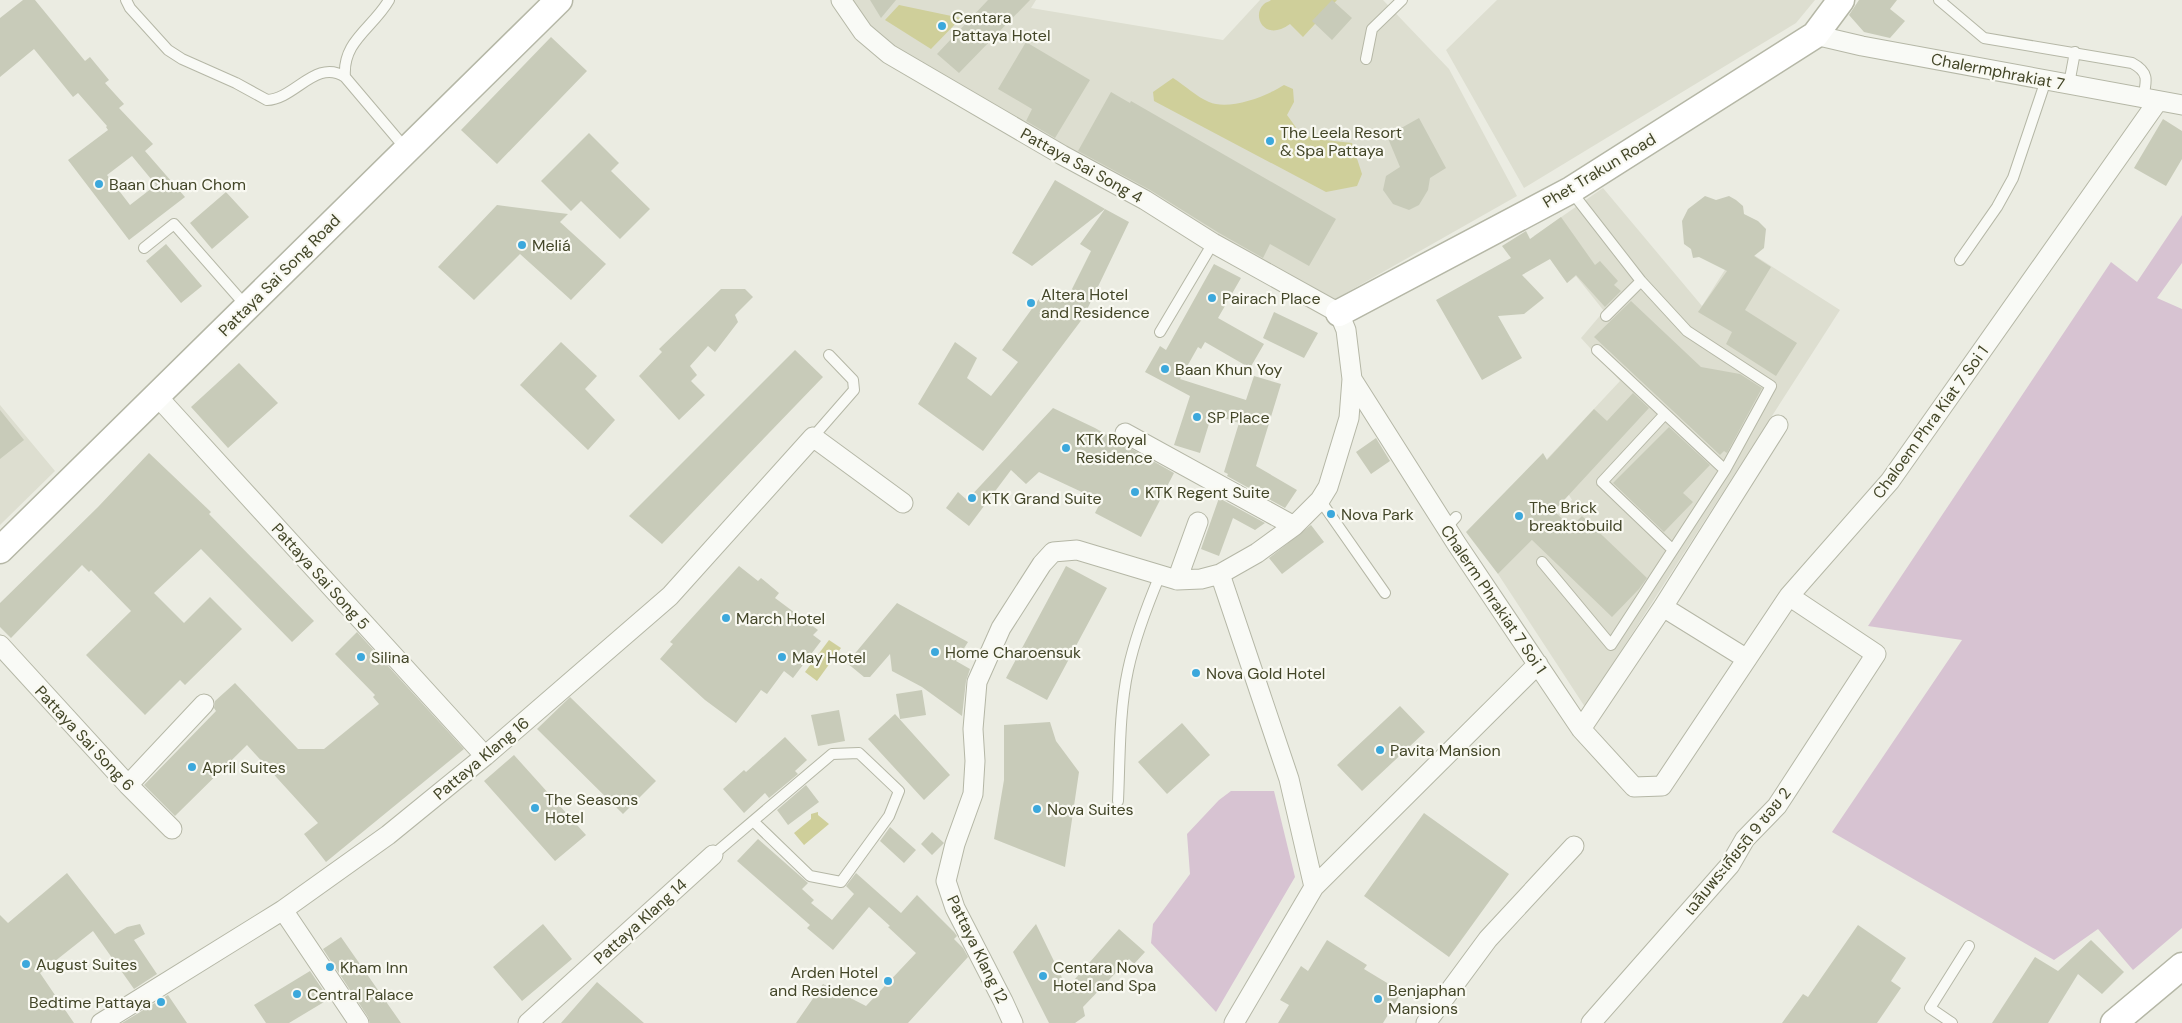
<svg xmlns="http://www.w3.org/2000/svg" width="2182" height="1023" viewBox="0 0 2182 1023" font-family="'DM Sans','Noto Sans Thai',sans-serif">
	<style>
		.built { fill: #ddded0 }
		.green { fill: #d7c3d2 }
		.water { fill: #cfcf9a }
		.building { fill: #c8cbb9; fill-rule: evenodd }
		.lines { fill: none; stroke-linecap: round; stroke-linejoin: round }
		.lane-casing { stroke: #b5b7a6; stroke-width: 12 }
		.street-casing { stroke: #b5b7a6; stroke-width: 21 }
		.secondary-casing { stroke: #b5b7a6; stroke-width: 29 }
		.lane { stroke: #f9faf6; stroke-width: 10 }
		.street { stroke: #f9faf6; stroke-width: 19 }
		.secondary { stroke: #fff; stroke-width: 26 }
		.poi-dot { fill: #3ca8dc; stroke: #f9f9f2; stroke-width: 2 }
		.labels { text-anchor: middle; stroke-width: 4.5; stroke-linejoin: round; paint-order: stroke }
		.poi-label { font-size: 16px; fill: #434628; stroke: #f9f9f2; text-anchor: start }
		.street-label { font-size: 16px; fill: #434628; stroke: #f9f9f2 }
	</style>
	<rect width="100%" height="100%" fill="#ebece2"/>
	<path class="built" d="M 852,0 L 1036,0 L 1031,8 L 1223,40 L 1260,0 L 1383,0 L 1449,69 L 1517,196 L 1330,302 L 883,45 Z
		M 1497,0 L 1815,0 L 1796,23 L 1524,188 L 1446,50 Z
		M 1603,188 L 1702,306 L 1728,265 L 1746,250 L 1840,310 L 1585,707 L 1498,574 L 1572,500 L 1547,459 L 1620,381 L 1581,338 L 1604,311 L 1576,276 L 1567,283 L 1534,236 Z
		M 0,405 L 55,471 L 0,525 Z"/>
	<path class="green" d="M 2182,215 L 2182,263 L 2157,298 L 2182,309 L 2182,928 L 2133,970 L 2098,929 L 2054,960 L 1832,832 L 1962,640 L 1868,626 L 2111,262 L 2137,282 Z
		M 1231,791 L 1274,791 L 1295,877 L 1216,1012 L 1151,943 L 1153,924 L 1190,874 L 1187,834 L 1219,800 Z"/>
	<path class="water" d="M 1271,0 L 1337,0 L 1303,37 L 1290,24 C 1264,43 1251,15 1264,4 C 1266,2 1269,2 1271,0 Z
		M 899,5 L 961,18 L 931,49 L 885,20 Z
		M 1173,78 C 1184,85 1197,97 1209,102 C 1229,111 1267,96 1284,85 L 1293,89 L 1294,102 L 1287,115 L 1300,133 L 1316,139 L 1352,143 L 1362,174 L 1357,186 L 1326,192 L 1154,101 L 1153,92 Z
		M 829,640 L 841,648 L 817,681 L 805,672 Z
		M 818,812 L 818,815 L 829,824 L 804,845 L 794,833 L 811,819 L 811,814 Z"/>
	<path class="building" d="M 23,0 L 35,0 L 85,61 L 90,57 L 109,80 L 105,83 L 124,104 L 119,108 L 153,144 L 145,151 L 185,197 L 129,240 L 68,160 L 108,130 L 106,127 L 107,126 L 78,93 L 73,97 L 34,49 L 0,77 L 0,18 ZM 132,156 L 156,185 L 130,205 L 107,175 Z
		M 870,0 L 896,0 L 881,18 Z
		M 988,0 L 1030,0 L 959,73 L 937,54 Z
		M 1332,0 L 1352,18 L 1332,40 L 1312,21 Z
		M 1859,0 L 1897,0 L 1890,9 L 1905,21 L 1890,38 L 1864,32 L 1849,15 Z
		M 551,37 L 587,71 L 497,164 L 461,130 Z
		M 1026,42 L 1090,80 L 1055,138 L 1026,121 L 1032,109 L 998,89 Z
		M 1111,92 L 1130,103 L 1131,101 L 1336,219 L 1309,266 L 1270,244 L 1263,258 L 1219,233 L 1150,190 L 1078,151 Z
		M 1419,118 L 1446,168 L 1430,178 L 1428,190 L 1419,205 L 1409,210 L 1393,204 L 1383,190 L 1386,176 L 1400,167 L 1387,136 Z
		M 2163,119 L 2182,131 L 2182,159 L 2166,186 L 2134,168 Z
		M 589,133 L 619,163 L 611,171 L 650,209 L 620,239 L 581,201 L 571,211 L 541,181 Z
		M 1055,180 L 1105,209 L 1032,266 L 1012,253 Z
		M 226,192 L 249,217 L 212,249 L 190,223 Z
		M 1705,196 L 1716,200 L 1729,196 L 1736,200 L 1743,206 L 1744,214 L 1758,221 L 1766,229 L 1764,248 L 1754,256 L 1771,267 L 1745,310 L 1797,343 L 1776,376 L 1726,344 L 1732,332 L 1698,312 L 1727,271 L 1699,257 L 1693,258 L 1691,249 L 1684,244 L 1682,221 L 1688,209 Z
		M 497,205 L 568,214 L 560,222 L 606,264 L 571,300 L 520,254 L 474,300 L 438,267 Z
		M 1105,209 L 1129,222 L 1083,318 L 983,451 L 918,404 L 955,342 L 977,358 L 967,378 L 991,396 L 1018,362 L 1002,350 L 1047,288 L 1065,303 L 1091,251 L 1080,244 Z
		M 1561,217 L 1595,265 L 1600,261 L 1618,281 L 1614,285 L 1621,291 L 1605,307 L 1576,275 L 1567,283 L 1550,259 L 1522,275 L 1544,298 L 1524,314 L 1498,316 L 1522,358 L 1482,380 L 1436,300 L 1511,258 L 1502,246 L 1526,231 L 1530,239 Z
		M 166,244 L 202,286 L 181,303 L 146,261 Z
		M 1214,264 L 1241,278 L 1218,318 L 1264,344 L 1250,368 L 1205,342 L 1201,349 L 1198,347 L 1180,379 L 1246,400 L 1254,376 L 1281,384 L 1256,466 L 1297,490 L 1285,508 L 1227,476 L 1228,474 L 1224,472 L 1239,423 L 1212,414 L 1200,453 L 1174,445 L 1190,396 L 1145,372 L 1160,346 L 1166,350 Z
		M 721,289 L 745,289 L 753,297 L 735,315 L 738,322 L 715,352 L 708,346 L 690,366 L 697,375 L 691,381 L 705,395 L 679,420 L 639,376 L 662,352 L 659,349 Z
		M 1631,301 L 1701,367 L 1740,374 L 1762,388 L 1727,453 L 1724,451 L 1720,455 L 1594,337 Z
		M 1274,312 L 1318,333 L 1304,358 L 1263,338 Z
		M 561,342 L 597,376 L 585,389 L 615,420 L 588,450 L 520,385 Z
		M 795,350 L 823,377 L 662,544 L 629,516 Z
		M 239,363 L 278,403 L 228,448 L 191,407 Z
		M 1633,393 L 1649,408 L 1554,511 L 1571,527 L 1582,516 L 1647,578 L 1639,589 L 1612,617 L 1532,540 L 1498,574 L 1466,532 L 1543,453 L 1547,460 L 1594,409 L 1607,421 Z
		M 1053,408 L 1095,428 L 1174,473 L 1141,537 L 1095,513 L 1101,501 L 1039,472 L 1026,484 L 1011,470 L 969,526 L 946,508 L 958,492 L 967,500 Z
		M 0,410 L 24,440 L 0,459 Z
		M 1669,427 L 1710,465 L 1683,493 L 1693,502 L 1664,532 L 1613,483 Z
		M 1376,438 L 1390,461 L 1371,474 L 1356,452 Z
		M 149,453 L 211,512 L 209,514 L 314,621 L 292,642 L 201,549 L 154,593 L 184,623 L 210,597 L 242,629 L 185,685 L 180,680 L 145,715 L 86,655 L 131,611 L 91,570 L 89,572 L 82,565 L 11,638 L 0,627 L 0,603 L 98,507 Z
		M 1219,498 L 1265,523 L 1255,530 L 1233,518 L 1219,556 L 1201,549 Z
		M 1311,525 L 1324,542 L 1282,574 L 1269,558 Z
		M 739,566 L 758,581 L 761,578 L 779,593 L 775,598 L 818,630 L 813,635 L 821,641 L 793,678 L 784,671 L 767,694 L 761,690 L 736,723 L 705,700 L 660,659 L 673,644 L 670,642 Z
		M 1066,566 L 1107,588 L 1047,700 L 1006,678 Z
		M 897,603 L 968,642 L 956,661 L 970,669 L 966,681 L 962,716 L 922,687 L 892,671 L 890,654 L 870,677 L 864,677 L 847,663 Z
		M 357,632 L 464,749 L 326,862 L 304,834 L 318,823 L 247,745 L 175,816 L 144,785 L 216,711 L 214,708 L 215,701 L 235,683 L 298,749 L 324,749 L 379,704 L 373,697 L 375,695 L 335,654 Z
		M 922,690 L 926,715 L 900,719 L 896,694 Z
		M 570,697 L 656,781 L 623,814 L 537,729 Z
		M 1400,706 L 1425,732 L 1362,791 L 1337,765 Z
		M 839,710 L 845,741 L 818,746 L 811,715 Z
		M 895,714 L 950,775 L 924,800 L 868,739 Z
		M 1050,722 L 1056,741 L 1079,772 L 1065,867 L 994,839 L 1004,780 L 1004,725 Z
		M 1182,723 L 1210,755 L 1167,794 L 1138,762 Z
		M 785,737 L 807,760 L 795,771 L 798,774 L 769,798 L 765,793 L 744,813 L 723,789 L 744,770 L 746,772 Z
		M 514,755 L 586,835 L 555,861 L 484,781 Z
		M 806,785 L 819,802 L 788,825 L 777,810 Z
		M 1424,813 L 1509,874 L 1449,957 L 1364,896 Z
		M 890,827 L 916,850 L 904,863 L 880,841 Z
		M 932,832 L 944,843 L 932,855 L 921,844 Z
		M 758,839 L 808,883 L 802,889 L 814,900 L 811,903 L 832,920 L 854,894 L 846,886 L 856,873 L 901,913 L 917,895 L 954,932 L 957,936 L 954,939 L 963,948 L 968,957 L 908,1023 L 796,1023 L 823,984 L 866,1006 L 916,953 L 888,927 L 890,926 L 869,907 L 833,950 L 807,928 L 810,925 L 737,861 Z
		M 67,873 L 115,934 L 127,927 L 140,924 L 145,934 L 134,940 L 157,974 L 134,989 L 93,931 L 40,973 L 74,1023 L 0,1023 L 0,915 L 8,923 Z
		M 543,924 L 572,959 L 522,1001 L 493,967 Z
		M 1036,924 L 1067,988 L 1119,929 L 1145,952 L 1134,964 L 1129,959 L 1083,1007 L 1085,1016 L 1075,1023 L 1049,1023 L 1013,952 Z
		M 1858,925 L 1906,958 L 1891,981 L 1901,988 L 1877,1023 L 1782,1023 L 1803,994 L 1808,997 Z
		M 341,937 L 401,1023 L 370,1023 L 368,1017 L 323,949 Z
		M 1327,940 L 1367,965 L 1364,969 L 1402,992 L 1383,1023 L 1278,1023 L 1289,1005 L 1280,1000 L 1301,966 L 1308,971 Z
		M 2091,940 L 2124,972 L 2102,994 L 2078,974 L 2048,1023 L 1992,1023 L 2035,957 L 2058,971 Z
		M 310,971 L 329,999 L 289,1023 L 266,1023 L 254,1005 Z
		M 597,982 L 644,1023 L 561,1023 Z
		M 168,995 L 187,1023 L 122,1023 Z"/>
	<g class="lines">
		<defs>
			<path id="lane" d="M 126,0 L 130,8 L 168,50 L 182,59 L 236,83 L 267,100 C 295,99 316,58 345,77 L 406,149
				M 1939,0 L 1984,38 L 2132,63 C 2149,72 2147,80 2143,98
				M 1366,59 L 1372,29 L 1402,0
				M 345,77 C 342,41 373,28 389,0
				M 2069,84 L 2075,52
				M 144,248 L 174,224 L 247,307
				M 1960,260 L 1997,207 L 2013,178 L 2046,80
				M 1606,316 L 1641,281
				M 1160,332 L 1213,243
				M 1597,350 L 1725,470
				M 1665,414 L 1602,482 L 1673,550
				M 813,437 L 854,390 L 853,380 L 829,355
				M 1320,500 L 1385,593
				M 1446,528 L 1456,517
				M 1542,562 L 1611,645 L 1725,470 L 1771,386 L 1687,331 L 1641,281 L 1571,191
				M 1118,801 C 1120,757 1119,712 1128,670 C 1135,637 1147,606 1160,575
				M 713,855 L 832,754 L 859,753 L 899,791 L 889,816 L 841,882 L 810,876 L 753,821
				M 1952,1023 L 1930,1008 L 1969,946"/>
			<path id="street" d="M 841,0 L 863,32 L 889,54 L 1062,155 L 1145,200 L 1213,243 L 1339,313 L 1346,330 L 1352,379 L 1349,418 L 1328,487 L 1320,500 L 1294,526 L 1257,553 L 1220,574 L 1201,579 L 1177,580 L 1077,550 L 1053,552 L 1042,564 L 1001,628 L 977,682 L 973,729 L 975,761 L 973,794 L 955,844 L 946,881 L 955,908 L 1003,1001 L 1013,1023
				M 1815,35 L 1862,46 L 2182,105
				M 1352,379 L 1456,543 L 1581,729 L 1634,787 L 1662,786 L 1789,596 L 1890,481 L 2158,101
				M 157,396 L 485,756
				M 1125,433 L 1294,526
				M 1220,574 L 1289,779 L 1314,887
				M 1177,580 L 1198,522
				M 1663,607 L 1747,659
				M 0,645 L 128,785 L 172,829
				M 1581,729 L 1663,607 L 1778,425
				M 128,785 L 204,704
				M 283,910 L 359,1023
				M 101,1023 L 283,910 L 388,835 L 485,756 L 670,596 L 813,437 L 903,503
				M 528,1023 L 713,855
				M 1234,1023 L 1314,887 L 1538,664
				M 1426,1023 L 1488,939 L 1574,846
				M 1591,1023 L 1730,865 L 1745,839 L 1777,806 L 1876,654 L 1789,596"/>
			<path id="secondary" d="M 1339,313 L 1571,190 L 1815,35 L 1841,0
				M 0,550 L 559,0
				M 2114,1023 L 2182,966"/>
		</defs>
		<use href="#lane" class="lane-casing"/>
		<use href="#street" class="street-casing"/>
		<use href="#secondary" class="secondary-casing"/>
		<use href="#lane" class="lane"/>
		<use href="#street" class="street"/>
		<use href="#secondary" class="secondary"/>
	</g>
	<g class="poi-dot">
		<circle cx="942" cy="26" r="5"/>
		<circle cx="1270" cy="141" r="5"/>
		<circle cx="99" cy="184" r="5"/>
		<circle cx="522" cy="245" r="5"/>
		<circle cx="1212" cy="298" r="5"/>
		<circle cx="1031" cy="303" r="5"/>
		<circle cx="1165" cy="369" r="5"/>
		<circle cx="1197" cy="417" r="5"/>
		<circle cx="1066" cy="448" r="5"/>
		<circle cx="1135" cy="492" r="5"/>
		<circle cx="972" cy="498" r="5"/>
		<circle cx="1331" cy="514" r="5"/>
		<circle cx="1519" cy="516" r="5"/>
		<circle cx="726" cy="618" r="5"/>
		<circle cx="935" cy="652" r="5"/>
		<circle cx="361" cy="657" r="5"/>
		<circle cx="782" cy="657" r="5"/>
		<circle cx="1196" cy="673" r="5"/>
		<circle cx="1380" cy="750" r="5"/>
		<circle cx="192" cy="767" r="5"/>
		<circle cx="535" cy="808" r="5"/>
		<circle cx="1037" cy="809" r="5"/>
		<circle cx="26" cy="964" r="5"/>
		<circle cx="330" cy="967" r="5"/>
		<circle cx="1043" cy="976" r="5"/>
		<circle cx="888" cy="981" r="5"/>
		<circle cx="297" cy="994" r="5"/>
		<circle cx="1378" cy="999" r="5"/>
		<circle cx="161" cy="1002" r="5"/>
	</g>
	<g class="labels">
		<g class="poi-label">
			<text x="952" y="23">Centara<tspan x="952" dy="18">Pattaya Hotel</tspan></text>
			<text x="1280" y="138">The Leela Resort<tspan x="1280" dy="18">&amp; Spa Pattaya</tspan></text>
			<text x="109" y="190">Baan Chuan Chom</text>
			<text x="532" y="251">Meliá</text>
			<text x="1041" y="300">Altera Hotel<tspan x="1041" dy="18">and Residence</tspan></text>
			<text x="1222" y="304">Pairach Place</text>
			<text x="1175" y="375">Baan Khun Yoy</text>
			<text x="1207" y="423">SP Place</text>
			<text x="1076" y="445">KTK Royal<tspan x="1076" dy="18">Residence</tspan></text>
			<text x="1145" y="498">KTK Regent Suite</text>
			<text x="982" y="504">KTK Grand Suite</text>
			<text x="1529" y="513">The Brick<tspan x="1529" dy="18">breaktobuild</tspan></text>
			<text x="1341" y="520">Nova Park</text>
			<text x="736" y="624">March Hotel</text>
			<text x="945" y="658">Home Charoensuk</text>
			<text x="371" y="663">Silina</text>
			<text x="792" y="663">May Hotel</text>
			<text x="1206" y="679">Nova Gold Hotel</text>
			<text x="1390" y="756">Pavita Mansion</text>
			<text x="202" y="773">April Suites</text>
			<text x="545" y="805">The Seasons<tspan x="545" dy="18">Hotel</tspan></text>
			<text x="1047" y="815">Nova Suites</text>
			<text x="36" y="970">August Suites</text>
			<text x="340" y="973">Kham Inn</text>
			<text x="1053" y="973">Centara Nova<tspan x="1053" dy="18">Hotel and Spa</tspan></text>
			<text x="878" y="978" text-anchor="end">Arden Hotel<tspan x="878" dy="18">and Residence</tspan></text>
			<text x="1388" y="996">Benjaphan<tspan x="1388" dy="18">Mansions</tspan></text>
			<text x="307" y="1000">Central Palace</text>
			<text x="151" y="1008" text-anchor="end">Bedtime Pattaya</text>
		</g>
		<g class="street-label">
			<text transform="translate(1998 71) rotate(11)" y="6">Chalermphrakiat 7</text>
			<text transform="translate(1082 165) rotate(29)" y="6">Pattaya Sai Song 4</text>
			<text transform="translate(1599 170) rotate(-31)" y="6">Phet Trakun Road</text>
			<text transform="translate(279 275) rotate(-45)" y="6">Pattaya Sai Song Road</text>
			<text transform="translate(1930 422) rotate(-54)" y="6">Chaloem Phra Kiat 7 Soi 1</text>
			<text transform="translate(321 576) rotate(48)" y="6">Pattaya Sai Song 5</text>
			<text transform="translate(1494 599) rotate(56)" y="6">Chalerm Phrakiat 7 Soi 1</text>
			<text transform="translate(85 738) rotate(47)" y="6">Pattaya Sai Song 6</text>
			<text transform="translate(481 758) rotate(-40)" y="6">Pattaya Klang 16</text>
			<text transform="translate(1737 851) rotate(-51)" y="6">เฉลิมพระเกียรติ 9 ซอย 2</text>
			<text transform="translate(640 921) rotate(-42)" y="6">Pattaya Klang 14</text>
			<text transform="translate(978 949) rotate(64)" y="6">Pattaya Klang 12</text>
		</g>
	</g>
</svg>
